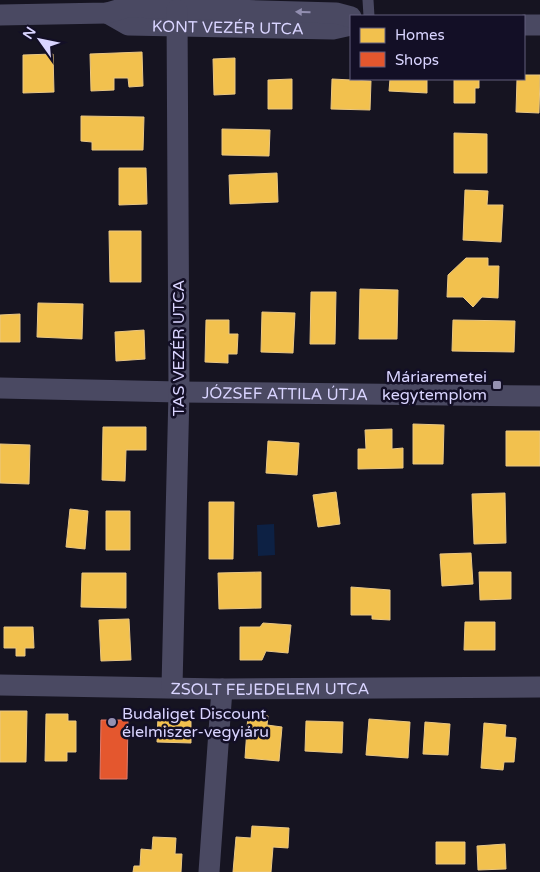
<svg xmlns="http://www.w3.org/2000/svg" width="540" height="872" viewBox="0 0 540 872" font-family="'Varela Round',sans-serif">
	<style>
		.water { fill: #0d2144 }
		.homes { fill: #f2c14e; stroke: #eac783 }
		.shops { fill: #e4572e; stroke: #e17c6d }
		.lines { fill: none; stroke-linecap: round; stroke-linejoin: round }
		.lane { stroke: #4a4962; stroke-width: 11 }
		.street { stroke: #4a4962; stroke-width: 21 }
		.oneway { fill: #928eb0 }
		.poi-dot { fill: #9591b1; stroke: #130f26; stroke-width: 2 }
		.labels { text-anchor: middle; stroke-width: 5; stroke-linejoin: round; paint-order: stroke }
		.street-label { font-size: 16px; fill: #d9d4ff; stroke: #130f26 }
		.poi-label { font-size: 16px; fill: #d9d4ff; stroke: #130f26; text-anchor: end }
	</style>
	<rect width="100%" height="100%" fill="#161421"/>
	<path class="water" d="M 274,524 L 275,555 L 258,556 L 257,525 Z"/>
	<path class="homes" d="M 142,52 L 143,86 L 129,87 L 128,78 L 114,78 L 114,90 L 91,91 L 90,54 Z
		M 53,54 L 54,92 L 23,93 L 23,55 Z
		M 235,58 L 235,94 L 214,95 L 213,59 Z
		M 524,75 L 540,75 L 539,113 L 516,112 L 517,79 L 524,79 Z
		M 292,79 L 292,109 L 268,109 L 268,80 Z
		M 332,79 L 371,81 L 370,110 L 331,109 Z
		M 390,79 L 427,79 L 427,93 L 389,91 Z
		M 454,79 L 479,79 L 479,88 L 475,88 L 475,103 L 454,103 Z
		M 81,116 L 144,117 L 143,150 L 92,150 L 92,142 L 81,141 Z
		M 222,129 L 270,130 L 269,156 L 222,155 Z
		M 454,133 L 487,134 L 487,173 L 454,173 Z
		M 119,168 L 146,168 L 147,204 L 119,205 Z
		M 277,173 L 278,202 L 230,204 L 229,175 Z
		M 465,190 L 488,191 L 487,205 L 503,205 L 501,242 L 463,240 Z
		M 109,231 L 141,231 L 141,282 L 110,282 Z
		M 466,258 L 488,258 L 488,266 L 499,266 L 498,298 L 482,297 L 473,307 L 463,297 L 447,297 L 448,275 Z
		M 360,289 L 398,290 L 397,339 L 359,339 Z
		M 311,292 L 336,292 L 335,344 L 310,344 Z
		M 38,303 L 83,304 L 82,339 L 37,337 Z
		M 262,312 L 295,313 L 293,353 L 261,352 Z
		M 20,314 L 20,342 L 0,342 L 0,315 Z
		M 206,320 L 229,320 L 229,334 L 238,334 L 237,354 L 228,354 L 228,363 L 205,362 Z
		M 453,320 L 515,321 L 514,352 L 452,351 Z
		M 144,330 L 145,359 L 116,361 L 115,332 Z
		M 413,424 L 444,425 L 443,464 L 413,464 Z
		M 103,427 L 146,427 L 146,450 L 126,450 L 125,481 L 102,480 Z
		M 392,429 L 392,449 L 403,448 L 403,468 L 358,469 L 358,449 L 366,449 L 365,430 Z
		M 506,431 L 540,431 L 540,466 L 506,466 Z
		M 268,441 L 299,443 L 297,475 L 266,473 Z
		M 0,444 L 30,445 L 29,484 L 0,483 Z
		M 336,492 L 340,524 L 318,527 L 313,495 Z
		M 505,493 L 506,543 L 474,544 L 472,494 Z
		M 209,502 L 234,502 L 233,559 L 209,559 Z
		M 70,509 L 88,511 L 85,549 L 66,547 Z
		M 106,511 L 130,511 L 130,550 L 106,550 Z
		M 471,553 L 473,584 L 442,586 L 440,554 Z
		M 261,572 L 261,608 L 219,609 L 218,573 Z
		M 479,572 L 511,572 L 511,599 L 480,600 Z
		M 82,573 L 126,573 L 126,608 L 81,607 Z
		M 351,587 L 390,590 L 390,620 L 372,619 L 372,615 L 351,615 Z
		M 129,619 L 131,660 L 101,661 L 99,620 Z
		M 465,622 L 495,622 L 495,650 L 464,650 Z
		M 263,623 L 291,625 L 288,653 L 266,651 L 262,660 L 240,660 L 240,627 L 260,627 Z
		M 4,627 L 33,627 L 34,648 L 25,648 L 25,656 L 16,656 L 16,648 L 4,648 Z
		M 0,711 L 27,711 L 26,762 L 0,762 Z
		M 46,714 L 68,714 L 68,721 L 76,721 L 76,752 L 67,752 L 67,761 L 45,761 Z
		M 248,714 L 268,716 L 267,725 L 282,727 L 279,761 L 245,758 Z
		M 158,715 L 191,716 L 191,743 L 157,742 Z
		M 369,719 L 410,722 L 408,758 L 366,755 Z
		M 306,721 L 343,722 L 342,753 L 305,751 Z
		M 425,722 L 450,724 L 448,755 L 423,754 Z
		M 484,723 L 506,725 L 505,737 L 516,738 L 514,762 L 504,762 L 503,770 L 481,768 Z
		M 252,826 L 289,828 L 288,848 L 273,847 L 271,872 L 233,872 L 236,837 L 251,838 Z
		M 153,837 L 176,838 L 175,854 L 182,854 L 181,872 L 133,872 L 134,866 L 140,866 L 141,849 L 152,850 Z
		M 436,842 L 465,842 L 465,864 L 436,864 Z
		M 505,844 L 506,869 L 478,870 L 477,846 Z"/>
	<path class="shops" d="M 101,720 L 128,720 L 127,779 L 100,779 Z"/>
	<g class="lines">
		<path class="lane" d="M 368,0 L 369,16"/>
		<g class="street">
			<path id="s1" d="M 107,13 L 128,25 L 333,29 L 351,25"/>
			<path d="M 0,15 L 107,13 L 128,7 L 336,13 L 351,17"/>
			<path d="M 524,25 L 540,25"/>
			<path id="s2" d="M 0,388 L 179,392 L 540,396"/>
			<path id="s3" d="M 0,685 L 222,689 L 540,687"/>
			<path d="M 172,687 L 179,392 L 177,10"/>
			<path d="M 209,872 L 222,689"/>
		</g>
	</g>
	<defs><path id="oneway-solid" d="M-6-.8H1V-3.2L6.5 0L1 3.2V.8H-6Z" transform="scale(1.25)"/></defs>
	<use class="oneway" href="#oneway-solid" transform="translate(303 12) rotate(-178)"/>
	<g class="poi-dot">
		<rect x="492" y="380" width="10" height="10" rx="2.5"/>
		<circle cx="112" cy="722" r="5"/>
	</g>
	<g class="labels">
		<g class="street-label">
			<text dy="6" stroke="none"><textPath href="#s1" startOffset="124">KONT VEZÉR UTCA</textPath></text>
			<text transform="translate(178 348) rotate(-90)" y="6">TAS VEZÉR UTCA</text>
			<text dy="6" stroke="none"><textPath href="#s2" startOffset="285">JÓZSEF ATTILA ÚTJA</textPath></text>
			<text dy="6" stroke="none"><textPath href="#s3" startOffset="270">ZSOLT FEJEDELEM UTCA</textPath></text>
		</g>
		<g class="poi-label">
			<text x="487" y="382">Máriaremetei<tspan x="487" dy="18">kegytemplom</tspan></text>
			<text x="122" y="719" text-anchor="start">Budaliget Discount<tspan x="122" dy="18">élelmiszer-vegyiáru</tspan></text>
		</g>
	</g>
	<rect x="350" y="15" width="175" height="65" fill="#130f26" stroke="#625e7d"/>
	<rect x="360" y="28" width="25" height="15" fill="#f2c14e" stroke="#625e7d"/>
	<text x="395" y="40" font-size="15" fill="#d9d4ff">Homes</text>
	<rect x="360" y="52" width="25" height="15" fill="#e4572e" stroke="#625e7d"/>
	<text x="395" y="65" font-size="15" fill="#d9d4ff">Shops</text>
	<g transform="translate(40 40) rotate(303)" stroke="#130f26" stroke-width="4" paint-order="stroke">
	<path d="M0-4L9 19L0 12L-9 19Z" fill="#d9d4ff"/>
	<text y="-8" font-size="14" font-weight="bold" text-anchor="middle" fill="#d9d4ff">N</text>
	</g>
</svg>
